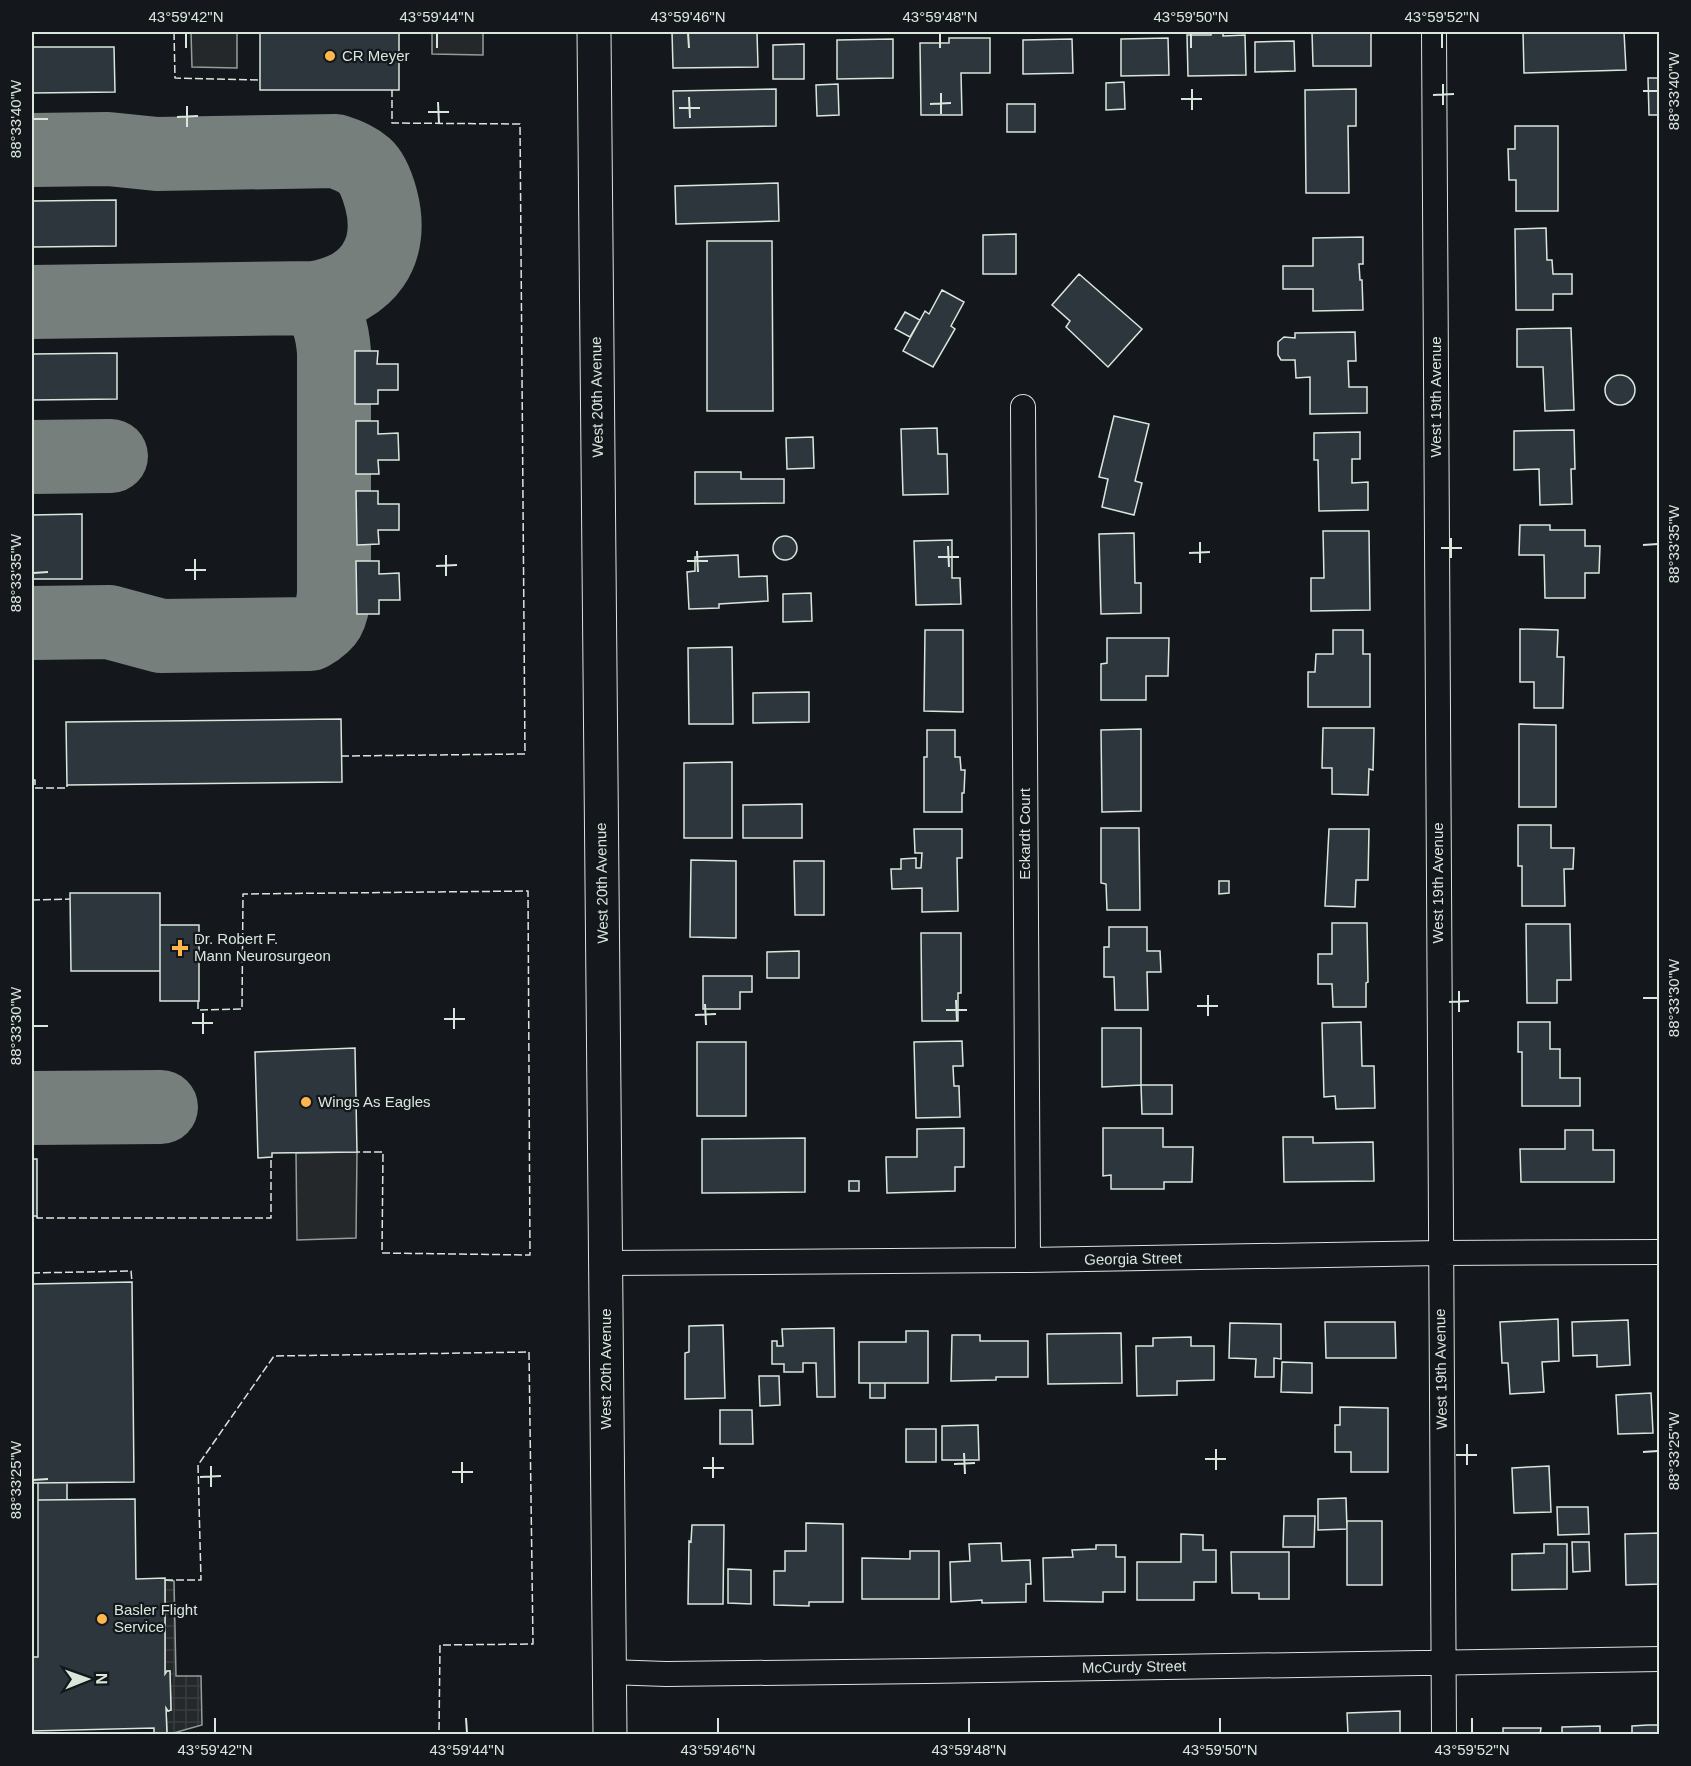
<svg xmlns="http://www.w3.org/2000/svg" width="1691" height="1766" viewBox="0 0 1691 1766" font-family="Helvetica,sans-serif">
	<style>
		.parking { fill: #24282b; stroke: #939e99; stroke-width: 1.5 }
		.plaza { fill: url(#plaza-grid); stroke: #939e99; stroke-width: 1.5 }
		.lines { fill: none; stroke-linecap: round; stroke-linejoin: round }
		.taxiway { stroke: #767f7c; stroke-width: 74 }
		.building { fill: #2c363c; stroke: #d8e6dc; stroke-width: 1.5 }
		.street-casing { stroke: #d8e6dc; stroke-width: 26 }
		.secondary-casing { stroke: #d8e6dc; stroke-width: 35 }
		.street { stroke: #14181c; stroke-width: 24 }
		.secondary { stroke: #14181c; stroke-width: 33 }
		.fence { stroke: #d8e6dc; stroke-width: 1.5; stroke-dasharray: 8 3; stroke-linecap: butt }
		.ticks { fill: none; stroke: #d8e6dc; stroke-width: 2 }
		.poi-dot { fill: #ffb74d; stroke: #14181c; stroke-width: 2 }
		.labels { text-anchor: middle; stroke-width: 4.5; stroke-linejoin: round; paint-order: stroke }
		.poi-label { font-size: 15px; fill: #d8e6dc; stroke: #14181c; text-anchor: start }
		.street-label { font-size: 15px; fill: #d8e6dc; stroke: #14181c }
		.neatline { fill: none; stroke: #d8e6dc; stroke-width: 2 }
		.ticks-label { font-size: 15px; text-anchor: middle; fill: #d8e6dc }
	</style>
	<defs>
		<pattern id="plaza-grid" width="8" height="8" patternUnits="userSpaceOnUse" patternTransform="scale(1.5)"><rect width="8" height="8" fill="#24282b"/><path d="M0 4h8M4 0v8" fill="none" stroke="#393d3f"/></pattern>
	</defs>
	<rect width="100%" height="100%" fill="#14181c"/>
	<path class="parking" d="M 191,32 L 237,32 L 237,68 L 192,67 Z
		M 432,32 L 483,32 L 483,55 L 432,54 Z
		M 357,1152 L 356,1238 L 297,1240 L 296,1153 Z"/>
	<path class="plaza" d="M 165,1580 L 174,1581 L 176,1676 L 201,1676 L 202,1725 L 170,1734 L 167,1734 L 166,1708 L 168,1711 L 171,1710 L 170,1671 L 167,1671 L 165,1674 Z"/>
	<g class="lines">
		<path class="taxiway" d="M 32,150 L 108,149 L 157,154 L 336,151 C 346,155 356,158 365,166 C 373,173 378,188 381,199 C 395,252 368,290 314,298 L 32,302
			M 32,457 L 111,456
			M 32,623 L 109,622 L 161,636 L 310,634 C 329,623 331,617 334,595 L 334,352 C 332,328 328,317 314,298
			M 32,1108 L 161,1107"/>
	</g>
	<path class="building" d="M 260,32 L 399,32 L 399,90 L 260,90 Z
		M 672,32 L 757,32 L 758,67 L 673,68 Z
		M 1211,32 L 1223,32 L 1223,36 L 1245,35 L 1246,75 L 1188,76 L 1187,35 L 1211,35 Z
		M 1312,32 L 1371,32 L 1371,66 L 1313,66 Z
		M 1523,32 L 1624,32 L 1626,70 L 1524,73 Z
		M 949,38 L 990,38 L 990,73 L 961,73 L 962,115 L 921,115 L 920,43 L 949,43 Z
		M 1168,38 L 1169,75 L 1121,76 L 1121,39 Z
		M 893,39 L 893,78 L 837,79 L 837,40 Z
		M 1072,39 L 1073,73 L 1023,74 L 1023,40 Z
		M 1294,41 L 1295,71 L 1255,72 L 1255,42 Z
		M 804,44 L 804,79 L 773,79 L 773,45 Z
		M 32,47 L 114,47 L 115,92 L 32,93 Z
		M 1648,78 L 1660,78 L 1660,115 L 1649,115 Z
		M 1124,82 L 1125,109 L 1106,110 L 1106,83 Z
		M 838,84 L 839,115 L 817,116 L 816,85 Z
		M 776,89 L 776,126 L 674,128 L 673,91 Z
		M 1356,89 L 1356,126 L 1348,126 L 1349,193 L 1306,193 L 1305,90 Z
		M 1007,104 L 1035,104 L 1035,132 L 1007,132 Z
		M 1515,126 L 1558,126 L 1558,211 L 1516,211 L 1516,180 L 1509,180 L 1508,149 L 1515,149 Z
		M 778,183 L 779,221 L 676,224 L 675,186 Z
		M 116,200 L 116,246 L 32,247 L 32,201 Z
		M 1546,228 L 1547,260 L 1552,260 L 1553,274 L 1572,274 L 1572,294 L 1553,294 L 1553,310 L 1516,310 L 1515,229 Z
		M 1016,234 L 1016,274 L 983,274 L 983,235 Z
		M 1363,237 L 1363,264 L 1359,264 L 1360,280 L 1362,280 L 1363,310 L 1313,311 L 1313,289 L 1283,289 L 1283,266 L 1313,266 L 1313,238 Z
		M 707,241 L 772,241 L 773,411 L 707,411 Z
		M 1079,274 L 1142,329 L 1108,367 L 1066,327 L 1070,321 L 1052,305 Z
		M 942,290 L 964,302 L 951,326 L 955,329 L 933,367 L 903,351 L 925,311 L 929,314 Z
		M 905,312 L 920,320 L 910,337 L 895,329 Z
		M 1571,328 L 1574,410 L 1545,411 L 1543,367 L 1517,367 L 1517,329 Z
		M 1355,332 L 1356,361 L 1348,361 L 1349,387 L 1367,387 L 1367,413 L 1310,414 L 1310,377 L 1296,378 L 1295,360 L 1281,360 L 1278,355 L 1278,342 L 1284,337 L 1295,338 L 1295,333 Z
		M 355,351 L 378,351 L 377,364 L 398,364 L 398,390 L 378,390 L 378,404 L 355,404 Z
		M 117,353 L 117,399 L 32,400 L 32,354 Z
		M1605 390a15 15 0 1 1 30 0a15 15 0 1 1-30 0Z
		M 1114,416 L 1149,424 L 1135,481 L 1142,483 L 1134,515 L 1102,507 L 1108,479 L 1099,477 Z
		M 356,421 L 378,421 L 378,434 L 398,433 L 399,460 L 378,460 L 379,474 L 356,474 Z
		M 937,428 L 938,454 L 947,454 L 948,494 L 903,495 L 901,429 Z
		M 1574,430 L 1575,469 L 1571,469 L 1572,504 L 1540,505 L 1539,469 L 1514,470 L 1514,431 Z
		M 1360,432 L 1360,459 L 1352,459 L 1352,483 L 1368,482 L 1368,510 L 1319,511 L 1318,460 L 1314,460 L 1314,433 Z
		M 813,437 L 814,468 L 787,469 L 786,438 Z
		M 695,472 L 741,472 L 741,479 L 784,479 L 784,503 L 695,504 Z
		M 356,491 L 378,491 L 378,504 L 399,504 L 399,530 L 378,530 L 379,544 L 357,545 Z
		M 82,514 L 82,579 L 32,579 L 32,515 Z
		M 1520,525 L 1550,525 L 1550,530 L 1585,530 L 1585,546 L 1600,546 L 1599,573 L 1585,573 L 1585,598 L 1545,598 L 1544,555 L 1519,555 Z
		M 1323,531 L 1369,531 L 1370,610 L 1311,611 L 1311,578 L 1324,578 Z
		M 1134,533 L 1135,583 L 1141,583 L 1141,613 L 1101,614 L 1099,534 Z
		M773 548a12 12 0 1 1 24 0a12 12 0 1 1-24 0Z
		M 952,540 L 952,578 L 960,578 L 961,604 L 916,605 L 914,541 Z
		M 738,555 L 739,577 L 767,576 L 768,601 L 719,604 L 719,608 L 689,609 L 687,572 L 695,571 L 695,557 Z
		M 356,561 L 379,561 L 379,574 L 399,573 L 400,600 L 379,600 L 379,614 L 357,614 Z
		M 811,593 L 812,621 L 783,622 L 783,594 Z
		M 1520,629 L 1558,630 L 1557,657 L 1564,657 L 1563,708 L 1534,708 L 1534,682 L 1520,682 Z
		M 925,630 L 963,630 L 963,712 L 924,711 Z
		M 1333,630 L 1363,630 L 1363,654 L 1370,654 L 1370,707 L 1308,707 L 1308,672 L 1315,672 L 1316,654 L 1333,654 Z
		M 1107,638 L 1169,638 L 1168,676 L 1146,676 L 1146,700 L 1101,700 L 1101,664 L 1107,663 Z
		M 732,647 L 733,724 L 689,724 L 688,648 Z
		M 809,692 L 809,722 L 753,723 L 753,693 Z
		M 341,719 L 342,782 L 67,785 L 66,722 Z
		M 1519,724 L 1556,725 L 1556,807 L 1519,807 Z
		M 1323,728 L 1374,728 L 1373,770 L 1369,769 L 1368,795 L 1332,794 L 1332,768 L 1322,768 Z
		M 1141,729 L 1141,811 L 1102,812 L 1101,730 Z
		M 927,730 L 955,730 L 955,757 L 960,757 L 961,770 L 965,770 L 964,793 L 962,793 L 962,812 L 924,812 L 924,757 L 927,757 Z
		M 732,762 L 732,838 L 684,838 L 684,763 Z
		M 802,804 L 802,838 L 743,838 L 743,805 Z
		M 1518,825 L 1551,825 L 1551,848 L 1574,848 L 1573,869 L 1564,869 L 1565,906 L 1522,906 L 1522,866 L 1518,866 Z
		M 1101,828 L 1139,828 L 1140,910 L 1107,910 L 1106,884 L 1101,883 Z
		M 914,829 L 962,829 L 962,858 L 957,858 L 958,911 L 922,912 L 922,888 L 892,889 L 891,869 L 901,869 L 901,859 L 916,858 L 916,868 L 921,868 L 922,853 L 915,853 Z
		M 1329,829 L 1369,829 L 1368,880 L 1356,880 L 1355,907 L 1325,906 Z
		M 691,860 L 736,861 L 736,938 L 690,937 Z
		M 794,861 L 824,861 L 824,915 L 795,915 Z
		M 1219,881 L 1229,881 L 1229,893 L 1219,894 Z
		M 70,893 L 160,893 L 160,971 L 71,971 Z
		M 1332,923 L 1367,923 L 1368,982 L 1366,983 L 1366,1007 L 1333,1007 L 1332,984 L 1318,984 L 1318,954 L 1332,954 Z
		M 1526,924 L 1570,924 L 1571,980 L 1557,980 L 1557,1003 L 1527,1003 Z
		M 160,925 L 199,925 L 199,1001 L 160,1001 Z
		M 1109,927 L 1147,927 L 1147,951 L 1160,951 L 1161,972 L 1147,972 L 1148,1010 L 1115,1010 L 1114,977 L 1104,977 L 1104,947 L 1109,947 Z
		M 921,933 L 961,933 L 961,993 L 958,993 L 958,1021 L 922,1021 Z
		M 799,951 L 799,978 L 767,978 L 767,952 Z
		M 703,976 L 752,976 L 752,992 L 740,992 L 740,1009 L 703,1009 Z
		M 1361,1022 L 1362,1066 L 1374,1066 L 1375,1108 L 1336,1109 L 1335,1096 L 1324,1097 L 1322,1023 Z
		M 1518,1022 L 1550,1022 L 1550,1049 L 1560,1049 L 1560,1078 L 1580,1078 L 1580,1106 L 1522,1106 L 1522,1052 L 1518,1052 Z
		M 1102,1028 L 1141,1028 L 1141,1085 L 1102,1087 Z
		M 962,1041 L 963,1066 L 953,1066 L 954,1086 L 959,1086 L 960,1117 L 916,1118 L 914,1042 Z
		M 697,1042 L 746,1042 L 746,1116 L 697,1116 Z
		M 355,1048 L 357,1152 L 272,1153 L 272,1157 L 258,1158 L 255,1052 Z
		M 1141,1085 L 1172,1085 L 1172,1114 L 1142,1114 Z
		M 964,1128 L 964,1167 L 955,1167 L 955,1191 L 887,1193 L 886,1157 L 917,1157 L 917,1129 Z
		M 1103,1128 L 1163,1128 L 1163,1147 L 1193,1147 L 1192,1182 L 1164,1182 L 1164,1189 L 1111,1189 L 1111,1175 L 1103,1176 Z
		M 1565,1130 L 1593,1130 L 1593,1150 L 1614,1150 L 1614,1182 L 1521,1182 L 1520,1149 L 1565,1149 Z
		M 1283,1137 L 1313,1137 L 1313,1143 L 1373,1142 L 1374,1181 L 1284,1182 Z
		M 805,1138 L 805,1192 L 702,1193 L 702,1139 Z
		M 32,1159 L 37,1159 L 37,1216 L 32,1216 Z
		M 849,1181 L 859,1181 L 859,1191 L 849,1191 Z
		M 132,1282 L 134,1482 L 32,1483 L 32,1284 Z
		M 1558,1319 L 1559,1361 L 1542,1362 L 1544,1392 L 1510,1394 L 1508,1363 L 1502,1363 L 1500,1322 Z
		M 1628,1320 L 1630,1365 L 1597,1367 L 1597,1355 L 1573,1356 L 1572,1322 Z
		M 1325,1322 L 1395,1322 L 1396,1358 L 1326,1358 Z
		M 1230,1323 L 1281,1324 L 1281,1359 L 1274,1358 L 1274,1377 L 1255,1377 L 1256,1359 L 1229,1358 Z
		M 723,1325 L 725,1398 L 685,1399 L 685,1353 L 689,1352 L 689,1326 Z
		M 834,1328 L 835,1397 L 817,1397 L 816,1363 L 803,1363 L 803,1372 L 784,1372 L 784,1364 L 772,1364 L 772,1341 L 777,1341 L 777,1346 L 783,1346 L 782,1329 Z
		M 906,1331 L 928,1331 L 928,1383 L 859,1383 L 859,1342 L 906,1342 Z
		M 1121,1333 L 1122,1383 L 1048,1384 L 1047,1334 Z
		M 952,1335 L 980,1335 L 980,1341 L 1028,1341 L 1028,1377 L 996,1377 L 996,1380 L 951,1381 Z
		M 1191,1337 L 1191,1346 L 1214,1346 L 1214,1380 L 1177,1381 L 1177,1395 L 1137,1396 L 1136,1346 L 1153,1346 L 1153,1338 Z
		M 1282,1362 L 1312,1363 L 1312,1393 L 1281,1392 Z
		M 759,1376 L 779,1376 L 780,1405 L 760,1406 Z
		M 870,1383 L 885,1383 L 885,1398 L 870,1398 Z
		M 1651,1393 L 1653,1433 L 1618,1434 L 1616,1395 Z
		M 1340,1407 L 1388,1408 L 1388,1472 L 1351,1472 L 1351,1452 L 1335,1452 L 1335,1425 L 1340,1425 Z
		M 720,1410 L 752,1410 L 753,1444 L 720,1444 Z
		M 978,1425 L 979,1460 L 942,1460 L 942,1426 Z
		M 906,1429 L 936,1429 L 936,1462 L 906,1462 Z
		M 1549,1466 L 1551,1512 L 1514,1513 L 1512,1468 Z
		M 38,1483 L 67,1483 L 67,1500 L 38,1500 Z
		M 1346,1498 L 1347,1529 L 1318,1530 L 1318,1499 Z
		M 135,1499 L 136,1579 L 165,1578 L 165,1674 L 167,1671 L 170,1671 L 171,1710 L 168,1711 L 166,1708 L 167,1734 L 154,1734 L 154,1728 L 32,1731 L 32,1657 L 38,1657 L 38,1500 Z
		M 1557,1507 L 1588,1507 L 1589,1534 L 1558,1535 Z
		M 1284,1516 L 1315,1516 L 1314,1547 L 1283,1547 Z
		M 1347,1521 L 1382,1521 L 1382,1585 L 1347,1585 Z
		M 806,1523 L 843,1524 L 843,1602 L 809,1602 L 809,1606 L 774,1605 L 774,1571 L 785,1571 L 785,1551 L 806,1551 Z
		M 692,1525 L 724,1525 L 723,1604 L 688,1604 L 689,1541 L 691,1542 Z
		M 1660,1533 L 1660,1584 L 1626,1585 L 1625,1534 Z
		M 1181,1534 L 1203,1535 L 1203,1550 L 1216,1550 L 1216,1582 L 1194,1582 L 1194,1600 L 1137,1600 L 1137,1562 L 1181,1562 Z
		M 1572,1542 L 1589,1542 L 1590,1571 L 1573,1572 Z
		M 1001,1543 L 1002,1561 L 1030,1560 L 1031,1584 L 1026,1584 L 1026,1602 L 982,1603 L 982,1600 L 951,1602 L 950,1562 L 970,1561 L 969,1544 Z
		M 1544,1544 L 1567,1544 L 1567,1589 L 1512,1590 L 1512,1554 L 1544,1553 Z
		M 1096,1545 L 1116,1545 L 1116,1557 L 1125,1557 L 1125,1592 L 1103,1592 L 1103,1602 L 1044,1601 L 1043,1558 L 1073,1557 L 1072,1550 L 1096,1549 Z
		M 910,1551 L 939,1551 L 939,1599 L 862,1599 L 862,1558 L 910,1559 Z
		M 1231,1552 L 1289,1552 L 1289,1599 L 1259,1599 L 1259,1593 L 1232,1593 Z
		M 728,1569 L 751,1570 L 751,1604 L 728,1603 Z
		M 1400,1711 L 1400,1734 L 1348,1734 L 1347,1713 Z
		M 1648,1725 L 1660,1725 L 1660,1734 L 1632,1734 L 1632,1726 Z
		M 1600,1726 L 1600,1734 L 1562,1734 L 1562,1727 Z
		M 1503,1728 L 1541,1728 L 1540,1734 L 1503,1734 Z"/>
	<g class="lines">
		<defs>
			<path id="street" d="M 1434,32 L 1444,1734
				M 1023,407 L 1028,1260
				M 606,1263 L 1028,1260 L 1440,1253 L 1660,1252
				M 609,1672 L 666,1674 L 927,1671 L 1660,1659"/>
			<path id="secondary" d="M 594,32 L 610,1734"/>
		</defs>
		<use href="#street" class="street-casing"/>
		<use href="#secondary" class="secondary-casing"/>
		<use href="#street" class="street"/>
		<use href="#secondary" class="secondary"/>
		<path class="fence" d="M 174,32 L 175,78 L 261,80
			M 341,756 L 525,754 L 520,124 L 392,123 L 392,90
			M 32,780 L 35,780 L 35,788 L 67,788 L 67,785
			M 32,900 L 70,899
			M 198,1001 L 198,1010 L 242,1009 L 243,894 L 528,891 L 530,1255 L 382,1253 L 383,1152 L 357,1152
			M 37,1216 L 37,1218 L 271,1218 L 271,1157
			M 32,1273 L 131,1271 L 132,1282
			M 165,1580 L 201,1580 L 198,1465 L 274,1356 L 529,1352 L 533,1644 L 440,1645 L 439,1734"/>
	</g>
	<path class="ticks" d="M 186,33 L 186,48M 437,33 L 437,48M 688,33 L 689,48M 940,33 L 940,48M 1191,33 L 1191,48M 1442,33 L 1442,48M 1443,84 L 1443,105M 1192,89 L 1192,110M 1643,91 L 1658,91M 941,93 L 941,114M 1433,95 L 1454,94M 689,97 L 690,118M 1181,99 L 1202,99M 438,102 L 439,123M 930,104 L 951,103M 187,106 L 187,127M 679,108 L 700,108M 428,112 L 449,112M 177,117 L 198,116M 33,119 L 48,119M 1451,538 L 1451,558M 1200,542 L 1200,563M 1643,545 L 1658,544M 948,546 L 949,567M 1441,548 L 1462,548M 697,551 L 698,572M 1189,553 L 1210,552M 446,555 L 446,576M 938,557 L 959,557M 195,559 L 195,580M 687,561 L 708,561M 436,566 L 457,565M 185,570 L 206,570M 33,573 L 48,572M 1459,991 L 1459,1012M 1208,995 L 1208,1016M 1643,998 L 1658,998M 956,1000 L 957,1021M 1449,1002 L 1469,1001M 705,1004 L 706,1025M 1197,1006 L 1218,1006M 454,1008 L 454,1029M 946,1010 L 967,1010M 203,1013 L 203,1034M 695,1015 L 716,1014M 444,1019 L 465,1019M 192,1023 L 213,1023M 33,1026 L 48,1026M 1467,1444 L 1467,1465M 1216,1449 L 1216,1470M 1643,1452 L 1658,1451M 964,1453 L 965,1474M 1456,1455 L 1477,1455M 713,1457 L 713,1478M 1205,1459 L 1226,1459M 462,1462 L 462,1483M 954,1464 L 975,1463M 211,1466 L 211,1487M 703,1468 L 724,1468M 452,1472 L 473,1472M 200,1477 L 221,1476M 33,1480 L 48,1479M 215,1718 L 215,1733M 466,1718 L 467,1733M 718,1718 L 718,1733M 969,1718 L 969,1733M 1220,1718 L 1220,1733M 1472,1718 L 1472,1733"/>
	<g class="poi-dot">
		<circle cx="330" cy="56" r="6"/>
		<path d="M177 939h6v6h6v6h-6v6h-6v-6h-6v-6h6z"/>
		<circle cx="306" cy="1102" r="6"/>
		<circle cx="102" cy="1619" r="6"/>
	</g>
	<g class="labels">
		<g class="poi-label">
			<text x="342" y="61">CR Meyer</text>
			<text x="194" y="944">Dr. Robert F.<tspan x="194" dy="17">Mann Neurosurgeon</tspan></text>
			<text x="318" y="1107">Wings As Eagles</text>
			<text x="114" y="1615">Basler Flight<tspan x="114" dy="17">Service</tspan></text>
		</g>
		<g class="street-label">
			<text transform="translate(597 397) rotate(-91)" y="5">West 20th Avenue</text>
			<text transform="translate(1436 397) rotate(-90)" y="5">West 19th Avenue</text>
			<text transform="translate(1025 834) rotate(-90)" y="5">Eckardt Court</text>
			<text transform="translate(602 883) rotate(-91)" y="5">West 20th Avenue</text>
			<text transform="translate(1438 883) rotate(-90)" y="5">West 19th Avenue</text>
			<text transform="translate(1133 1259) rotate(-1)" y="5">Georgia Street</text>
			<text transform="translate(606 1369) rotate(-90)" y="5">West 20th Avenue</text>
			<text transform="translate(1441 1369) rotate(-91)" y="5">West 19th Avenue</text>
			<text transform="translate(1134 1667) rotate(-1)" y="5">McCurdy Street</text>
		</g>
	</g>
	<rect width="1691" height="1766" fill="none" stroke="#14181c" stroke-width="66"/>
	<g transform="translate(87 1679) rotate(89)" stroke="#14181c" stroke-width="4.5" paint-order="stroke">
	<path d="M0-4.5L10 22L0 15L-10 22Z" fill="#d8e6dc"/>
	<text y="-9" font-size="16" font-weight="bold" text-anchor="middle" fill="#d8e6dc">N</text>
	</g>
	<rect x="33" y="33" width="1625" height="1700" class="neatline"/>
	<g class="ticks-label">
		<text x="186" y="22">43°59'42"N</text>
		<text x="437" y="22">43°59'44"N</text>
		<text x="688" y="22">43°59'46"N</text>
		<text x="940" y="22">43°59'48"N</text>
		<text x="1191" y="22">43°59'50"N</text>
		<text x="1442" y="22">43°59'52"N</text>
		<text transform="translate(1674 91) rotate(-90)" y="5">88°33'40"W</text>
		<text transform="translate(16 119) rotate(-90)" y="5">88°33'40"W</text>
		<text transform="translate(1674 544) rotate(-90)" y="5">88°33'35"W</text>
		<text transform="translate(16 573) rotate(-90)" y="5">88°33'35"W</text>
		<text transform="translate(1674 998) rotate(-90)" y="5">88°33'30"W</text>
		<text transform="translate(16 1026) rotate(-90)" y="5">88°33'30"W</text>
		<text transform="translate(1674 1451) rotate(-90)" y="5">88°33'25"W</text>
		<text transform="translate(16 1480) rotate(-90)" y="5">88°33'25"W</text>
		<text x="215" y="1755">43°59'42"N</text>
		<text x="467" y="1755">43°59'44"N</text>
		<text x="718" y="1755">43°59'46"N</text>
		<text x="969" y="1755">43°59'48"N</text>
		<text x="1220" y="1755">43°59'50"N</text>
		<text x="1472" y="1755">43°59'52"N</text>
	</g>
</svg>
